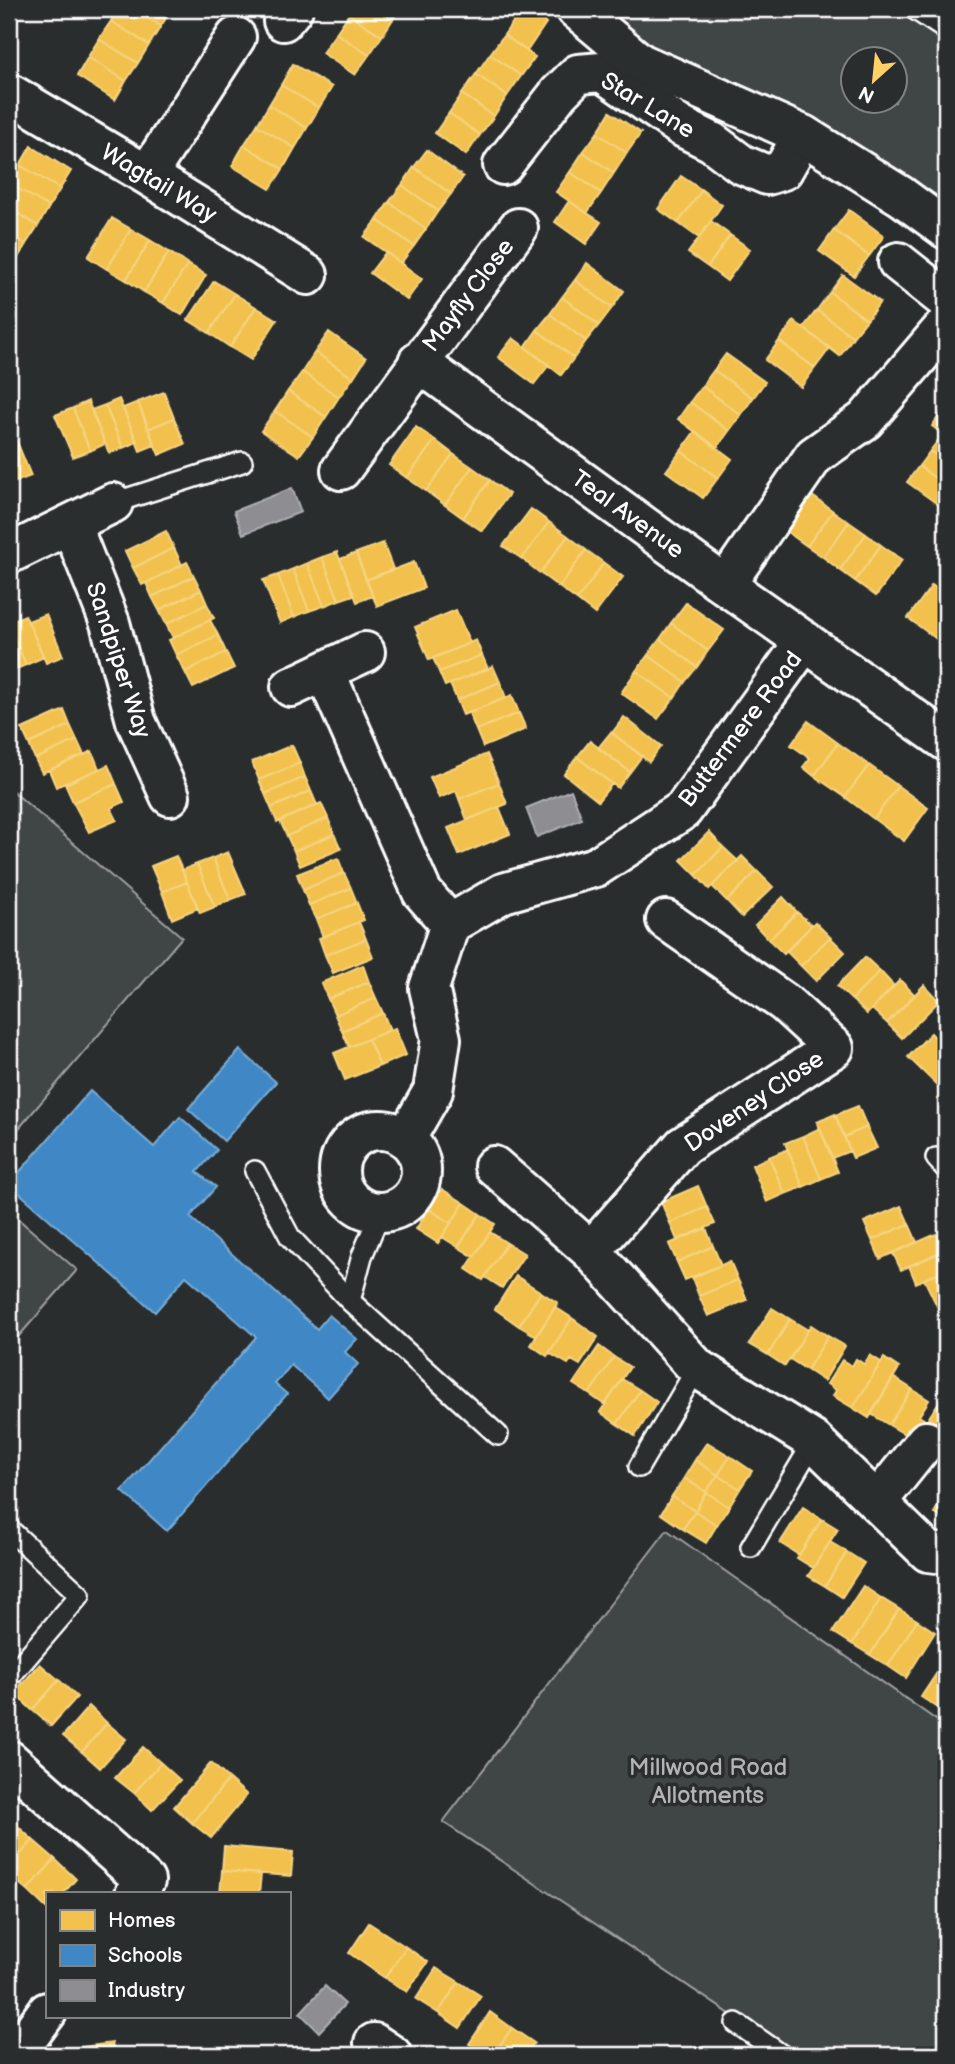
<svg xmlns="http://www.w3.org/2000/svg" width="955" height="2064" viewBox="0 0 955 2064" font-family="'Balsamiq Sans',sans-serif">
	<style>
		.green { fill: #414445; stroke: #a0a2a2; stroke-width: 2; fill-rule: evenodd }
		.homes { fill: #f2c14e; stroke: #f6d483; stroke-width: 2 }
		.schools { fill: #3f88c5; stroke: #79acd6; stroke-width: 2 }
		.industry { fill: #8d8d92; stroke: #afafb3; stroke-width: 2 }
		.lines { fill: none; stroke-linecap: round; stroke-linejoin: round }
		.lane-casing { stroke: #fff; stroke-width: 24 }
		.street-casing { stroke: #fff; stroke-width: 44 }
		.secondary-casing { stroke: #fff; stroke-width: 44 }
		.lane { stroke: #2a2d2e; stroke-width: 19 }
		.street { stroke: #2a2d2e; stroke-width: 38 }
		.secondary { stroke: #2a2d2e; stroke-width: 38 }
		.labels { text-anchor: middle; stroke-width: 7; stroke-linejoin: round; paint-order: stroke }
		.street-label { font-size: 24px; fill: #fff; stroke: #2a2d2e }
		.park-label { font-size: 24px; fill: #b3b4b5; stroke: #2a2d2e }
	</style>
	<rect width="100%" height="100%" fill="#2a2d2e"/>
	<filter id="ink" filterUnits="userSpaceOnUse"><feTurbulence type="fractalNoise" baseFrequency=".0143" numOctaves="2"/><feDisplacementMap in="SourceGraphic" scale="14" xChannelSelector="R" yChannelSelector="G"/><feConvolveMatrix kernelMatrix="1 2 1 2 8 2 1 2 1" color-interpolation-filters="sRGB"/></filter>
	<g filter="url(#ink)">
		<path class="green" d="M 605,9 L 946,9 L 946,201 L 811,116 L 653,46 ZM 853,60 L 895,60 L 895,102 L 853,102 Z
			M 9,788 L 182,937 L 9,1140 Z
			M 9,1211 L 77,1270 L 11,1345 L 9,1343 Z
			M 667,1530 L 946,1727 L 946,2055 L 791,2055 L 443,1822 Z"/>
		<path class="homes" d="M 118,9 L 132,9 L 161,26 L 149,45 L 111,21 Z
			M 132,9 L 172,9 L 161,26 Z
			M 353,9 L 385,9 L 395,16 L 382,36 L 349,14 Z
			M 385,9 L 400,9 L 395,16 Z
			M 522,9 L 525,9 L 546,23 L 527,51 L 504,35 Z
			M 349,14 L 382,36 L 369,55 L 336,33 Z
			M 111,21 L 149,45 L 138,63 L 99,39 Z
			M 336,33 L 369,55 L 355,75 L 322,53 Z
			M 504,35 L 535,57 L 521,76 L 490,54 Z
			M 99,39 L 138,63 L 126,81 L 88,57 Z
			M 490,54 L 521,76 L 507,96 L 476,74 Z
			M 88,57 L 126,81 L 115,100 L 77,76 Z
			M 293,64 L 332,87 L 319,108 L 281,85 Z
			M 476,74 L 507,96 L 494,116 L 462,94 Z
			M 281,85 L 319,108 L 307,128 L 269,105 Z
			M 462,94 L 494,116 L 480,135 L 449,113 Z
			M 269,105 L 307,128 L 295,148 L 257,125 Z
			M 610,112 L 641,133 L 627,153 L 597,133 Z
			M 449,113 L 480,135 L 466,155 L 435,133 Z
			M 257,125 L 295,148 L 283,169 L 244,145 Z
			M 597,133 L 627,153 L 614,173 L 583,152 Z
			M 244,145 L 283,169 L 270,189 L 232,166 Z
			M 31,146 L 71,171 L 60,189 L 20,165 Z
			M 427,150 L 463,177 L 451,194 L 414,167 Z
			M 583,152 L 614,173 L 601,193 L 570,172 Z
			M 20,165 L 60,189 L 49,207 L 9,183 Z
			M 414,167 L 451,194 L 438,211 L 402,185 Z
			M 570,172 L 601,193 L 587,213 L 556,192 Z
			M 681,176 L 702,190 L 678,223 L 658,209 Z
			M 9,183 L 49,207 L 38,226 L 9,208 Z
			M 402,185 L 438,211 L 426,229 L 389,202 Z
			M 702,190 L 722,205 L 699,238 L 678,223 Z
			M 569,201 L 601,222 L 586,244 L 555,222 Z
			M 389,202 L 426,229 L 414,246 L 377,220 Z
			M 9,208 L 38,226 L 26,244 L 9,234 Z
			M 849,210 L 884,236 L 869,256 L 834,230 Z
			M 112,218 L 131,229 L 107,269 L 88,257 Z
			M 377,220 L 414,246 L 401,263 L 364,237 Z
			M 711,221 L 730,235 L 708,267 L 688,253 Z
			M 131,229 L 150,240 L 126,280 L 107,269 Z
			M 834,230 L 869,256 L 854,276 L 819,251 Z
			M 9,234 L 26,244 L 15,263 L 9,259 Z
			M 730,235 L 750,249 L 727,281 L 708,267 Z
			M 150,240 L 169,252 L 144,292 L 126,280 Z
			M 169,252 L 188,264 L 163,303 L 144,292 Z
			M 386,252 L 422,279 L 407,300 L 370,273 Z
			M 9,259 L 15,263 L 9,274 Z
			M 587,263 L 624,291 L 612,308 L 575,280 Z
			M 188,264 L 206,275 L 182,315 L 163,303 Z
			M 843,275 L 880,302 L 867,320 L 830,292 Z
			M 575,280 L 612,308 L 599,325 L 562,297 Z
			M 214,281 L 235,294 L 209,333 L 188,320 Z
			M 830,292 L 867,320 L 853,337 L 817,310 Z
			M 235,294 L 256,307 L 230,347 L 209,333 Z
			M 562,297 L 599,325 L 586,341 L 550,314 Z
			M 256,307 L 277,320 L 251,360 L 230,347 Z
			M 817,310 L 853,337 L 840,356 L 803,328 Z
			M 550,314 L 586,341 L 574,358 L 537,330 Z
			M 794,321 L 830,348 L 815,368 L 779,341 Z
			M 537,330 L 574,358 L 561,375 L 525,347 Z
			M 329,332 L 366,358 L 353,378 L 315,352 Z
			M 513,338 L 549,365 L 534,384 L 498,357 Z
			M 779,341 L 815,368 L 801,387 L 765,360 Z
			M 315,352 L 353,378 L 339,397 L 302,372 Z
			M 726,354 L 765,382 L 753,398 L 714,370 Z
			M 714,370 L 753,398 L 741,415 L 702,386 Z
			M 302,372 L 339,397 L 326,417 L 288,391 Z
			M 702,386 L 741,415 L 729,431 L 690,402 Z
			M 288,391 L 326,417 L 313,437 L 275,411 Z
			M 164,392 L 174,418 L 148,429 L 138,402 Z
			M 119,399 L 137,442 L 123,448 L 105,405 Z
			M 88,401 L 105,444 L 90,451 L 73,408 Z
			M 138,402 L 155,445 L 140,451 L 123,408 Z
			M 690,402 L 729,431 L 717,448 L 678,419 Z
			M 105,405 L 123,448 L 109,453 L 91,410 Z
			M 73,408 L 90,451 L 73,457 L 55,415 Z
			M 944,409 L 946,411 L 946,437 L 932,426 Z
			M 275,411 L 313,437 L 299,456 L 261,431 Z
			M 174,418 L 185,444 L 159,455 L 148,429 Z
			M 416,427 L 435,440 L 407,478 L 389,465 Z
			M 695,431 L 732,459 L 718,478 L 681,451 Z
			M 13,432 L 31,476 L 13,483 L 9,472 L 9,434 Z
			M 943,434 L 946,437 L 946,462 L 930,451 Z
			M 435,440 L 453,454 L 426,491 L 407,478 Z
			M 681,451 L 718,478 L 703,498 L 666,471 Z
			M 930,451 L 946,462 L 946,486 L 919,466 Z
			M 453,454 L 472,467 L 445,505 L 426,491 Z
			M 919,466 L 946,486 L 946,510 L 907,482 Z
			M 472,467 L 490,480 L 463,518 L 445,505 Z
			M 490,480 L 509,494 L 482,531 L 463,518 Z
			M 811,495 L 833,511 L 807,546 L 786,531 Z
			M 531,509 L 549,522 L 522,559 L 503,546 Z
			M 833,511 L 849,522 L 823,557 L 807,546 Z
			M 549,522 L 568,536 L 540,573 L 522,559 Z
			M 849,522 L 866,534 L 840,570 L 823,557 Z
			M 166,531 L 174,548 L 133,568 L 125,551 Z
			M 866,534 L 881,545 L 855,581 L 840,570 Z
			M 568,536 L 586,550 L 559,587 L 540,573 Z
			M 383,543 L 393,569 L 366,580 L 356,553 Z
			M 881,545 L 902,560 L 876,596 L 855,581 Z
			M 174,548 L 182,565 L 142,585 L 133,568 Z
			M 586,550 L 604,563 L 577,600 L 559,587 Z
			M 337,552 L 354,595 L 339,600 L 322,557 Z
			M 356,553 L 373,596 L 357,602 L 340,559 Z
			M 322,557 L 339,600 L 324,606 L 307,563 Z
			M 187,562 L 194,576 L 152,597 L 146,583 Z
			M 414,562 L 424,588 L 377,606 L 366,580 Z
			M 307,563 L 324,606 L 309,611 L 293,569 Z
			M 604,563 L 623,577 L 595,614 L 577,600 Z
			M 293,569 L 309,611 L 294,617 L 278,575 Z
			M 278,575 L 294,617 L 280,623 L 263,580 Z
			M 194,576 L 201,590 L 159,610 L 152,597 Z
			M 932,585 L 946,596 L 946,628 L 938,640 L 908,618 Z
			M 201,590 L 207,604 L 166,624 L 159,610 Z
			M 686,603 L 724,630 L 708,651 L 671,623 Z
			M 207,604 L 214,618 L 173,638 L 166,624 Z
			M 456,610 L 470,643 L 429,660 L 415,627 Z
			M 46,614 L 63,656 L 46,663 L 28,621 Z
			M 25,615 L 44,657 L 26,665 L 9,626 L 9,622 Z
			M 210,620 L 218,635 L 176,655 L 169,640 Z
			M 671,623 L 708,651 L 697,667 L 660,639 Z
			M 9,626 L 26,665 L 9,672 Z
			M 946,628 L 946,646 L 938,640 Z
			M 218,635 L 226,652 L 185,672 L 176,655 Z
			M 660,639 L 697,667 L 685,682 L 648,655 Z
			M 476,640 L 482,655 L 439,672 L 433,658 Z
			M 226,652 L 234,668 L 193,688 L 185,672 Z
			M 482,655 L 488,669 L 445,686 L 439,672 Z
			M 648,655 L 685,682 L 674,698 L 636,671 Z
			M 493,666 L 500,682 L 457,700 L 450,684 Z
			M 636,671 L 674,698 L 658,719 L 621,693 Z
			M 500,682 L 506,698 L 463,715 L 457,700 Z
			M 512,695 L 519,713 L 476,730 L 469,713 Z
			M 64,710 L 70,725 L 29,744 L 22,729 Z
			M 519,713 L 526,729 L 483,747 L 476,730 Z
			M 624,717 L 661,746 L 649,762 L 612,733 Z
			M 808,721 L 838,743 L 814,776 L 803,767 L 810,758 L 791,745 Z
			M 70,725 L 77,740 L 35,759 L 29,744 Z
			M 611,732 L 642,756 L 630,772 L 598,748 Z
			M 77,740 L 84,755 L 42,773 L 35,759 Z
			M 590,741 L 630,772 L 618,788 L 577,757 Z
			M 838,743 L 869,765 L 845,797 L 814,776 Z
			M 292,745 L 300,763 L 259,780 L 252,762 Z
			M 92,751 L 99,769 L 56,787 L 49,770 Z
			M 487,754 L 499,783 L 459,799 L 456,791 L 439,798 L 430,777 Z
			M 577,757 L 612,784 L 598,801 L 564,774 Z
			M 300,763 L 305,777 L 265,794 L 259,780 Z
			M 108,765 L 116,784 L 73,802 L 65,784 Z
			M 869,765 L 898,786 L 874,819 L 845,797 Z
			M 305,777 L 311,791 L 271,808 L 265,794 Z
			M 499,783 L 507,804 L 467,820 L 459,799 Z
			M 116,784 L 124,802 L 111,808 L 117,820 L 89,832 L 73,802 Z
			M 898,786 L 928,808 L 904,841 L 874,819 Z
			M 311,791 L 317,805 L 277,822 L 271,808 Z
			M 321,803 L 328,818 L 287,836 L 280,821 Z
			M 499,807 L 510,834 L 459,855 L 448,828 Z
			M 328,818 L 334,834 L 294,851 L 287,836 Z
			M 709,832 L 723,847 L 696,875 L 681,860 Z
			M 334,834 L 341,849 L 300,866 L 294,851 Z
			M 723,847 L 738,861 L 709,889 L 696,875 Z
			M 228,852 L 246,894 L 230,900 L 213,858 Z
			M 176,856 L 187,882 L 162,892 L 151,866 Z
			M 742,856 L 757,871 L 727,901 L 712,886 Z
			M 213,858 L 230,900 L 215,907 L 197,864 Z
			M 338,858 L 344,873 L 303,890 L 297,874 Z
			M 197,864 L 215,907 L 200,913 L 182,870 Z
			M 757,871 L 773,887 L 742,917 L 727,901 Z
			M 344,873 L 351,888 L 309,905 L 303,890 Z
			M 187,882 L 198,908 L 172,919 L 162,892 Z
			M 351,888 L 357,903 L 316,919 L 309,905 Z
			M 783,897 L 797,912 L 769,940 L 755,925 Z
			M 357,903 L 364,920 L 323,937 L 316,919 Z
			M 797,912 L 812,925 L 784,954 L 769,940 Z
			M 359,922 L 366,939 L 325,955 L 319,938 Z
			M 815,922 L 830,937 L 801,966 L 786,951 Z
			M 830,937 L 845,952 L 816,981 L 801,966 Z
			M 366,939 L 373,957 L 333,973 L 325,955 Z
			M 865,957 L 880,971 L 852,1000 L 837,986 Z
			M 363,965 L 369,982 L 328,999 L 321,983 Z
			M 880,971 L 894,986 L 867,1014 L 852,1000 Z
			M 900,980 L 915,995 L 887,1023 L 872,1009 Z
			M 369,982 L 376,998 L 335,1015 L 328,999 Z
			M 924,985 L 939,1001 L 902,1038 L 887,1023 Z
			M 376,998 L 383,1013 L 342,1031 L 335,1015 Z
			M 383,1013 L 390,1030 L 349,1047 L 342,1031 Z
			M 395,1028 L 406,1055 L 380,1066 L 368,1039 Z
			M 931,1033 L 946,1049 L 946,1108 L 937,1099 L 944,1092 L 908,1057 Z
			M 368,1039 L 380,1066 L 345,1080 L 334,1053 Z
			M 858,1106 L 867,1127 L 844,1137 L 835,1115 Z
			M 835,1114 L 850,1151 L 832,1158 L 817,1122 Z
			M 867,1127 L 877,1148 L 853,1158 L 844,1137 Z
			M 820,1128 L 838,1172 L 821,1179 L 803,1136 Z
			M 803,1136 L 821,1179 L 803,1187 L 785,1143 Z
			M 788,1149 L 803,1187 L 785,1194 L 769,1157 Z
			M 769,1157 L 785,1194 L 767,1202 L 752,1165 Z
			M 698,1186 L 707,1207 L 670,1223 L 661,1202 Z
			M 442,1189 L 464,1203 L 451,1223 L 429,1209 Z
			M 464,1203 L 480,1214 L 458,1247 L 442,1237 Z
			M 901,1206 L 909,1224 L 872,1240 L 864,1222 Z
			M 707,1207 L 715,1224 L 677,1240 L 670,1223 Z
			M 429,1209 L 451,1223 L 438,1243 L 416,1229 Z
			M 480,1214 L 495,1224 L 474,1257 L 458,1247 Z
			M 909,1224 L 917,1242 L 880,1259 L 872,1240 Z
			M 706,1228 L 713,1246 L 677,1262 L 669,1244 Z
			M 490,1232 L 507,1243 L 483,1280 L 466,1269 Z
			M 936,1234 L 944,1251 L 901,1270 L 893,1253 Z
			M 507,1243 L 525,1254 L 502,1288 L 485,1277 Z
			M 713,1246 L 721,1265 L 685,1280 L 677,1262 Z
			M 946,1249 L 946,1269 L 916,1283 L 909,1266 Z
			M 730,1261 L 738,1280 L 699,1296 L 692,1278 Z
			M 946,1269 L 946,1302 L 937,1306 L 924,1279 Z
			M 516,1276 L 541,1292 L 519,1326 L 495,1309 Z
			M 738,1280 L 747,1300 L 708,1316 L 699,1296 Z
			M 541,1292 L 558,1303 L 536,1336 L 519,1326 Z
			M 555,1307 L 572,1318 L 547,1356 L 531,1345 Z
			M 772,1308 L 790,1319 L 768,1355 L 749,1344 Z
			M 572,1318 L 598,1337 L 580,1365 L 571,1360 L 568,1364 L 549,1353 Z
			M 790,1319 L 808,1330 L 785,1366 L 768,1355 Z
			M 811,1325 L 828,1336 L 807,1370 L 790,1359 Z
			M 828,1336 L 845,1346 L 824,1381 L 807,1370 Z
			M 599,1346 L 614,1357 L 589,1394 L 573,1384 Z
			M 870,1355 L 881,1362 L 853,1408 L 833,1396 L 836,1390 L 827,1384 L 842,1360 L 852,1366 L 856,1359 L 864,1364 Z
			M 614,1357 L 630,1367 L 605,1405 L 589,1394 Z
			M 884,1358 L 899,1368 L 869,1418 L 853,1408 Z
			M 893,1377 L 912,1389 L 889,1425 L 871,1414 Z
			M 622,1379 L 640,1390 L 617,1424 L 600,1412 Z
			M 912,1389 L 929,1400 L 919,1416 L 930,1423 L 918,1442 L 889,1425 Z
			M 640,1390 L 657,1402 L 635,1436 L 617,1424 Z
			M 946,1391 L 946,1431 L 928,1419 Z
			M 707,1442 L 730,1456 L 718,1475 L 695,1460 Z
			M 730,1456 L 752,1471 L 740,1489 L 718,1475 Z
			M 695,1460 L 718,1475 L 706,1492 L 684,1478 Z
			M 718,1475 L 740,1489 L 729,1507 L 706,1492 Z
			M 684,1478 L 706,1492 L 695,1511 L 672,1496 Z
			M 706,1492 L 729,1507 L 717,1525 L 695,1511 Z
			M 946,1493 L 946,1521 L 934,1513 Z
			M 672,1496 L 695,1511 L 683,1529 L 661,1514 Z
			M 803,1507 L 822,1519 L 799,1555 L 780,1543 Z
			M 695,1511 L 717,1525 L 706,1543 L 683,1529 Z
			M 822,1519 L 838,1529 L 813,1568 L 797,1558 Z
			M 830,1542 L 847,1552 L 825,1586 L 808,1576 Z
			M 847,1552 L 864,1563 L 842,1597 L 825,1586 Z
			M 863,1586 L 881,1598 L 852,1644 L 833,1632 Z
			M 881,1598 L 899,1609 L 870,1655 L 852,1644 Z
			M 899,1609 L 917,1620 L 888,1666 L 870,1655 Z
			M 917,1620 L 935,1632 L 906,1678 L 888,1666 Z
			M 946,1659 L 946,1713 L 921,1697 Z
			M 40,1664 L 59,1680 L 32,1710 L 14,1693 Z
			M 59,1680 L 77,1697 L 51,1726 L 32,1710 Z
			M 89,1706 L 107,1723 L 82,1752 L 63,1736 Z
			M 107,1723 L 126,1739 L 100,1768 L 82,1752 Z
			M 143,1747 L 161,1763 L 134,1793 L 115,1778 Z
			M 161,1763 L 180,1780 L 152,1810 L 134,1793 Z
			M 211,1763 L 229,1779 L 192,1823 L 174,1807 Z
			M 229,1779 L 247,1795 L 211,1838 L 192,1823 Z
			M 11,1820 L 33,1840 L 9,1867 L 9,1822 Z
			M 33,1840 L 55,1859 L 27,1890 L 9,1874 L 9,1867 Z
			M 224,1846 L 293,1852 L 291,1876 L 222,1871 Z
			M 55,1859 L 76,1879 L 63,1894 L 47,1894 L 47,1909 L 27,1890 Z
			M 222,1871 L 261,1874 L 259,1894 L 220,1894 Z
			M 369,1923 L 406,1947 L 385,1978 L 349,1953 Z
			M 406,1947 L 428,1962 L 407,1992 L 385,1978 Z
			M 436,1968 L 459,1982 L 438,2013 L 416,1999 Z
			M 459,1982 L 481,1996 L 460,2028 L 438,2013 Z
			M 490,2012 L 512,2028 L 493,2055 L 486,2055 L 469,2044 Z
			M 512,2028 L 534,2043 L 525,2055 L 493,2055 Z
			M 112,2043 L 114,2055 L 75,2055 L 74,2048 Z"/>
		<path class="schools" d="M 240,1050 L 276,1082 L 224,1141 L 188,1109 Z
			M 90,1091 L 154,1147 L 180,1117 L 217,1150 L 197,1172 L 216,1187 L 190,1217 L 317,1329 L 329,1315 L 357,1339 L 345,1352 L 358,1364 L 328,1398 L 291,1365 L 275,1384 L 287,1394 L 167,1531 L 122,1491 L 256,1337 L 186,1276 L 155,1312 L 9,1184 Z"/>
		<path class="industry" d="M 292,488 L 301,512 L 243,534 L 234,511 Z
			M 571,790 L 582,819 L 537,837 L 526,808 Z
			M 325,1986 L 345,2004 L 319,2032 L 300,2013 Z"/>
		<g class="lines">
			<defs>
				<path id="lane" d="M 914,9 L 946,30
					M 113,503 L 242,462
					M 936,1158 L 946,1169
					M 255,1171 L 290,1237 L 350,1301
					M 380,1213 L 362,1256 L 350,1301 L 498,1435
					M 639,1467 L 697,1368
					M 9,1529 L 80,1595 L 9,1678
					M 751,1547 L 814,1441
					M 736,2023 L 782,2055"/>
				<path id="street" d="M 283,21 L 293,9
					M 9,93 L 147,175 L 308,275
					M 503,165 L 559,93 L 578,74 L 602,72 L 680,126 L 712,142 L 741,164 L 767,175 L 783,170 L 803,135
					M 147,175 L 236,37
					M 898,262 L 946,300
					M 418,362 L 725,585 L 946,741
					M 341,470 L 518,228
					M 71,524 L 110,623 L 136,721 L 170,796
					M 9,554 L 113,503
					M 725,585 L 814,456 L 865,420 L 946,325
					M 325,672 L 422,892 L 450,924
					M 291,687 L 365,652
					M339 1171a41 41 0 1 1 82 0a41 41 0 1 1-82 0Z
					M 406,1138 L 433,1091 L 441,1039 L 429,988 L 450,924 L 503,893 L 596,867 L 683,810 L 805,641
					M 494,1166 L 591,1251 L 697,1368 L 814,1441 L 928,1552 L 946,1554
					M 591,1251 L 683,1146 L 834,1048 L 785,1003 L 666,920
					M 877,1502 L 926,1441
					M 9,1760 L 145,1881 L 135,1894
					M 374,2043 L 392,2055
					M 15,2055 L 47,2012"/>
				<path id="secondary" d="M 576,9 L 640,63 L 803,135 L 901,196 L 946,229"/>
			</defs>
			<use href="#lane" class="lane-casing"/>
			<use href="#street" class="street-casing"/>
			<use href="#secondary" class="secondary-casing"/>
			<use href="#lane" class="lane"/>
			<use href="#street" class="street"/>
			<use href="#secondary" class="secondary"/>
		</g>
	</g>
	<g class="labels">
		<g class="street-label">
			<text transform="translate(648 105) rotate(31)" y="8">Star Lane</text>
			<text transform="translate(159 183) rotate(31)" y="8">Wagtail Way</text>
			<text transform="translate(468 295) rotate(-53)" y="8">Mayfly Close</text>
			<text transform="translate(628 514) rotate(36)" y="8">Teal Avenue</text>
			<text transform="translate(119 660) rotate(72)" y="8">Sandpiper Way</text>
			<text transform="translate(740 729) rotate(-53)" y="8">Buttermere Road</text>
			<text transform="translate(754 1101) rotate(-34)" y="8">Doveney Close</text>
		</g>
		<g class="park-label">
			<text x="708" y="1775">Millwood Road<tspan x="708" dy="28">Allotments</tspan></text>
		</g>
	</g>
	<rect width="955" height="2064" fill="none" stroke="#2a2d2e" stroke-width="35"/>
	<rect x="18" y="18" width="920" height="2029" fill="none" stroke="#fff" stroke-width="2.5" filter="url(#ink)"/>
	<rect x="46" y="1892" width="245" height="126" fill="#2a2d2e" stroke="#7f8182" stroke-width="2"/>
	<rect x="60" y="1910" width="35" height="21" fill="#f2c14e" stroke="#7f8182" stroke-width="2"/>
	<text x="108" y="1927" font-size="21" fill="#ffffff">Homes</text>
	<rect x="60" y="1945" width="35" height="21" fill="#3f88c5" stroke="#7f8182" stroke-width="2"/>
	<text x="108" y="1962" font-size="21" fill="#ffffff">Schools</text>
	<rect x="60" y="1980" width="35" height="21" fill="#8d8d92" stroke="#7f8182" stroke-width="2"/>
	<text x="108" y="1997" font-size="21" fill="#ffffff">Industry</text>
	<g transform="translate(874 80) rotate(207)"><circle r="33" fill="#2a2d2e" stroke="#7f8182" stroke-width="2"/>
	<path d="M0-5L12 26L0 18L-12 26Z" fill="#ffd166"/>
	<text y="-10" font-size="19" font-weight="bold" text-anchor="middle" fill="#ffffff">N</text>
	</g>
</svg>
